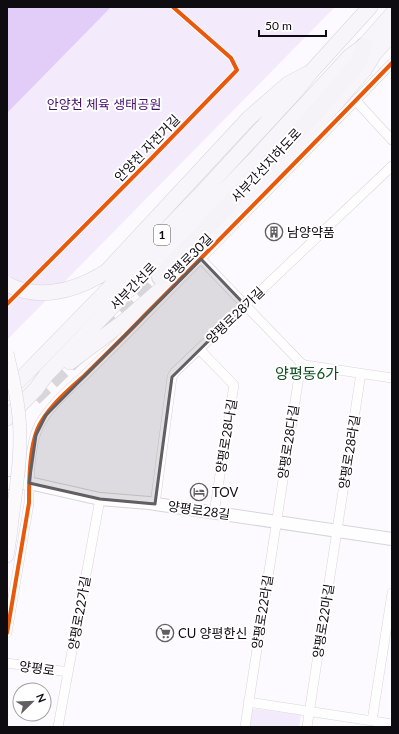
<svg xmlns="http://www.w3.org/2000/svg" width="399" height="734" viewBox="0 0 399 734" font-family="Lato,'Noto Sans KR',sans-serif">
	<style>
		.green { fill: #f3eafc }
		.water { fill: #e2ccf8 }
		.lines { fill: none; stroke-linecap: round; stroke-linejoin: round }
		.trunk-tunnel { stroke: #d8d6da; stroke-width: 16; stroke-dasharray: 16 8; stroke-linecap: butt }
		.minor-casing { stroke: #d7d5d9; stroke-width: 10 }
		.tertiary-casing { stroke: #d7d5d9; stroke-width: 14 }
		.secondary-casing { stroke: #d7d5d9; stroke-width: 14 }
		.primary-casing { stroke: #d8d6d9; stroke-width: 16 }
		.trunk-casing { stroke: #d8d6d9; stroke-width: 18 }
		.minor { stroke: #fffeff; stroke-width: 9 }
		.tertiary { stroke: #fffeff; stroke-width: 12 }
		.secondary { stroke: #fbf9fc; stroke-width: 13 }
		.primary { stroke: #f7f5f9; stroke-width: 15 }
		.trunk { stroke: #f5f2f8; stroke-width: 16 }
		.secondary-bridge-casing { stroke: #d7d5d9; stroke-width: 14; stroke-linecap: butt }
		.primary-bridge-casing { stroke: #d8d6d9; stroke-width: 16; stroke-linecap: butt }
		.secondary-bridge { stroke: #fbf9fc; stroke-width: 13 }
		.primary-bridge { stroke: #f7f5f9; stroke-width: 15 }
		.cycleway-casing { stroke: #fff; stroke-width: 6 }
		.cycleway { stroke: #e8590c; stroke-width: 4 }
		.marked { fill: #625f64; fill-opacity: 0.2; stroke: #625f64; stroke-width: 3; stroke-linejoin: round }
		.labels { text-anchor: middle; stroke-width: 4; stroke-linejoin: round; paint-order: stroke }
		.shield { fill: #fff; stroke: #575558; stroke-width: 1 }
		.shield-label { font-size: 12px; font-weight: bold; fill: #0f0c11 }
		.park-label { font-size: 13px; fill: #450d68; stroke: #fff }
		.street-label { font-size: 13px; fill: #0f0c11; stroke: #fff }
		.poi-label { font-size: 13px; fill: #0f0c11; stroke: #fff; text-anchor: start }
		.quarter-label { font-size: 15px; fill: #114d1c; stroke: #fff }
	</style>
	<rect width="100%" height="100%" fill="#fcfafe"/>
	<path class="green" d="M 7,7 L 335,7 L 7,340 Z
		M 248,708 L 301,715 L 299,727 L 245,727 Z"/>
	<path class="water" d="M 7,7 L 111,7 L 7,113 Z"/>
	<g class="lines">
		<path class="trunk-tunnel" d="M 105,330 L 160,277
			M 34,398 L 81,353"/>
		<defs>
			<path id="minor" d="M 356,101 L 392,140
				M 201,259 L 301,363 L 305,365 L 392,378
				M 199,349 L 234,385 L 214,513
				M 155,504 L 172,377 L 175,372 L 392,166
				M 7,633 L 29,503 C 29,481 29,441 41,422 C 52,404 68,390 84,376 C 104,356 124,337 144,316 C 227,232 310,148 392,63
				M 7,663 L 68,672
				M 248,702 L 392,724
				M 372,721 L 392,593
				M 58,727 L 100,499
				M 245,727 L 301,363
				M 307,727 L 361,373"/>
			<path id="tertiary" d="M 7,483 L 29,483 L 100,499 L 149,503 L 392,539"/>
			<path id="secondary" d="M 7,556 L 10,537"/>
			<path id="primary" d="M 99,276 L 107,271 L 249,118 L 288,84 L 307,74
				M 70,362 L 126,320 L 159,291 L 257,188 L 335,104 L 365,69 L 374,54 L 392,34
				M 7,393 L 199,196 L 296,91 L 311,72 L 370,7
				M 7,418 L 36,389 L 46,375 L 253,161 L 350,56 L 364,46 L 392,14"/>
			<path id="trunk" d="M 160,277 L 319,109 L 359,62 L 364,46"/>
		</defs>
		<use href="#minor" class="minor-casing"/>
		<use href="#tertiary" class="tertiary-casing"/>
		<use href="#secondary" class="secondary-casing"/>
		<use href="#primary" class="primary-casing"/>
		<use href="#trunk" class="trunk-casing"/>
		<use href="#minor" class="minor"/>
		<use href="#tertiary" class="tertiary"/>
		<use href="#secondary" class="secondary"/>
		<use href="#primary" class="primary"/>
		<use href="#trunk" class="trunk"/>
		<defs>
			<path id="secondary-bridge" d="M 7,353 C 12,374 17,395 19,417 C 23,457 14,498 10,537"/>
			<path id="primary-bridge" d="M 7,284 C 36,300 71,292 99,276"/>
		</defs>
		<use href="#secondary-bridge" class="secondary-bridge-casing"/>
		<use href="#primary-bridge" class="primary-bridge-casing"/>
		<use href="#secondary-bridge" class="secondary-bridge"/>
		<use href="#primary-bridge" class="primary-bridge"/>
		<defs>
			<path id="cycleway" d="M 7,304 L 146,164 L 237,70 L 231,58 L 173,7
				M 7,633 L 29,503 C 29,481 29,441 41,422 C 52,404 68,390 84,376 C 104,356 124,337 144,316 C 227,232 310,148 392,63"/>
		</defs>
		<use href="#cycleway" class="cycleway-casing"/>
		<use href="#cycleway" class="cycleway"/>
	</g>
	<path class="marked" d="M 201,259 L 245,305 L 172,377 L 155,504 L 100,499 L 29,483 L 36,435 L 46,415 Z"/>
	<defs>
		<symbol id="building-ring" viewBox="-11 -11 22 22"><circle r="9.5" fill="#fff" stroke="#625f64" stroke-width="1.5"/><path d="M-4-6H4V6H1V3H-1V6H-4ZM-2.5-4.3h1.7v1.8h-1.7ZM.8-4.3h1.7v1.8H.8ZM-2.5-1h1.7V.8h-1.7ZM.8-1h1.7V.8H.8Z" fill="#625f64"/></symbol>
		<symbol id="hotel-ring" viewBox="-11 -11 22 22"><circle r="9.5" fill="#fff" stroke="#625f64" stroke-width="1.5"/><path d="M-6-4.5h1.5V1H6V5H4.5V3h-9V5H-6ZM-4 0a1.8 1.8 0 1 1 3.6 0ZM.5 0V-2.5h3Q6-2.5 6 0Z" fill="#625f64"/></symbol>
		<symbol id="supermarket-ring" viewBox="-11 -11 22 22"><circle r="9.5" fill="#fff" stroke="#625f64" stroke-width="1.5"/><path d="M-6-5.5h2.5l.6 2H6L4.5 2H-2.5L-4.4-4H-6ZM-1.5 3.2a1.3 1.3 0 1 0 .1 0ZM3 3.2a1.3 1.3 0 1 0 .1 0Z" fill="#625f64"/></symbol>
	</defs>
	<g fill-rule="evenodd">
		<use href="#building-ring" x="264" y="222" width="20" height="20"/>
		<use href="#hotel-ring" x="189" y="482" width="20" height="20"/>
		<use href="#supermarket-ring" x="155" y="623" width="20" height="20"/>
	</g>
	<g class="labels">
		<rect class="shield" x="154" y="225" width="16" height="20" rx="3"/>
		<g class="shield-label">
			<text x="162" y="239">1</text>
		</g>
		<g class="park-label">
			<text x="104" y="109">안양천 체육 생태공원</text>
		</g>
		<g class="street-label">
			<text transform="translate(147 148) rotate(-46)" y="5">안양천 자전거길</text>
			<text transform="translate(266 165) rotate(-47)" y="5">서부간선지하도로</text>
			<text transform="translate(188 258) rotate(-45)" y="5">양평로30길</text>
			<text transform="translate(133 286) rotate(-46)" y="5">서부간선로</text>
			<text transform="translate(235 315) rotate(-44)" y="5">양평로28가길</text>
			<text transform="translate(226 436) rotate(-81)" y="5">양평로28나길</text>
			<text transform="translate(288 442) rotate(-81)" y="5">양평로28다길</text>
			<text transform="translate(349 452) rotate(-81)" y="5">양평로28라길</text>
			<text transform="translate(199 510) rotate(8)" y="5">양평로28길</text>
			<text transform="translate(262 612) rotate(-81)" y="5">양평로22라길</text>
			<text transform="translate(79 613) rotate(-80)" y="5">양평로22가길</text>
			<text transform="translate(323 621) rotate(-81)" y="5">양평로22마길</text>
			<text transform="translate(37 668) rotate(8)" y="5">양평로</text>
		</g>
		<g class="poi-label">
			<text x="287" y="237">남양약품</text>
			<text x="212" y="497">TOV</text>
			<text x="178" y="638">CU 양평한신</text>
		</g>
		<g class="quarter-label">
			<text x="307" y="379">양평동6가</text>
		</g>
	</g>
	<rect width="399" height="734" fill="none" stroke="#0f0c11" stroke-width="16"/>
	<g transform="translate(32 702) rotate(67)"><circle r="19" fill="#ffffff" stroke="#9f9ea0"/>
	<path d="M0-3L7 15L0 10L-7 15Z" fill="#625f64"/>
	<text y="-6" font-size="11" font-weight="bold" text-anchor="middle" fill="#0f0c11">N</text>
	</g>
	<path d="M259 30v6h67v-6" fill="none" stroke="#0f0c11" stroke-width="2"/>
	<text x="265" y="30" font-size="12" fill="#0f0c11" stroke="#ffffff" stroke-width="3" paint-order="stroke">50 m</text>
</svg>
